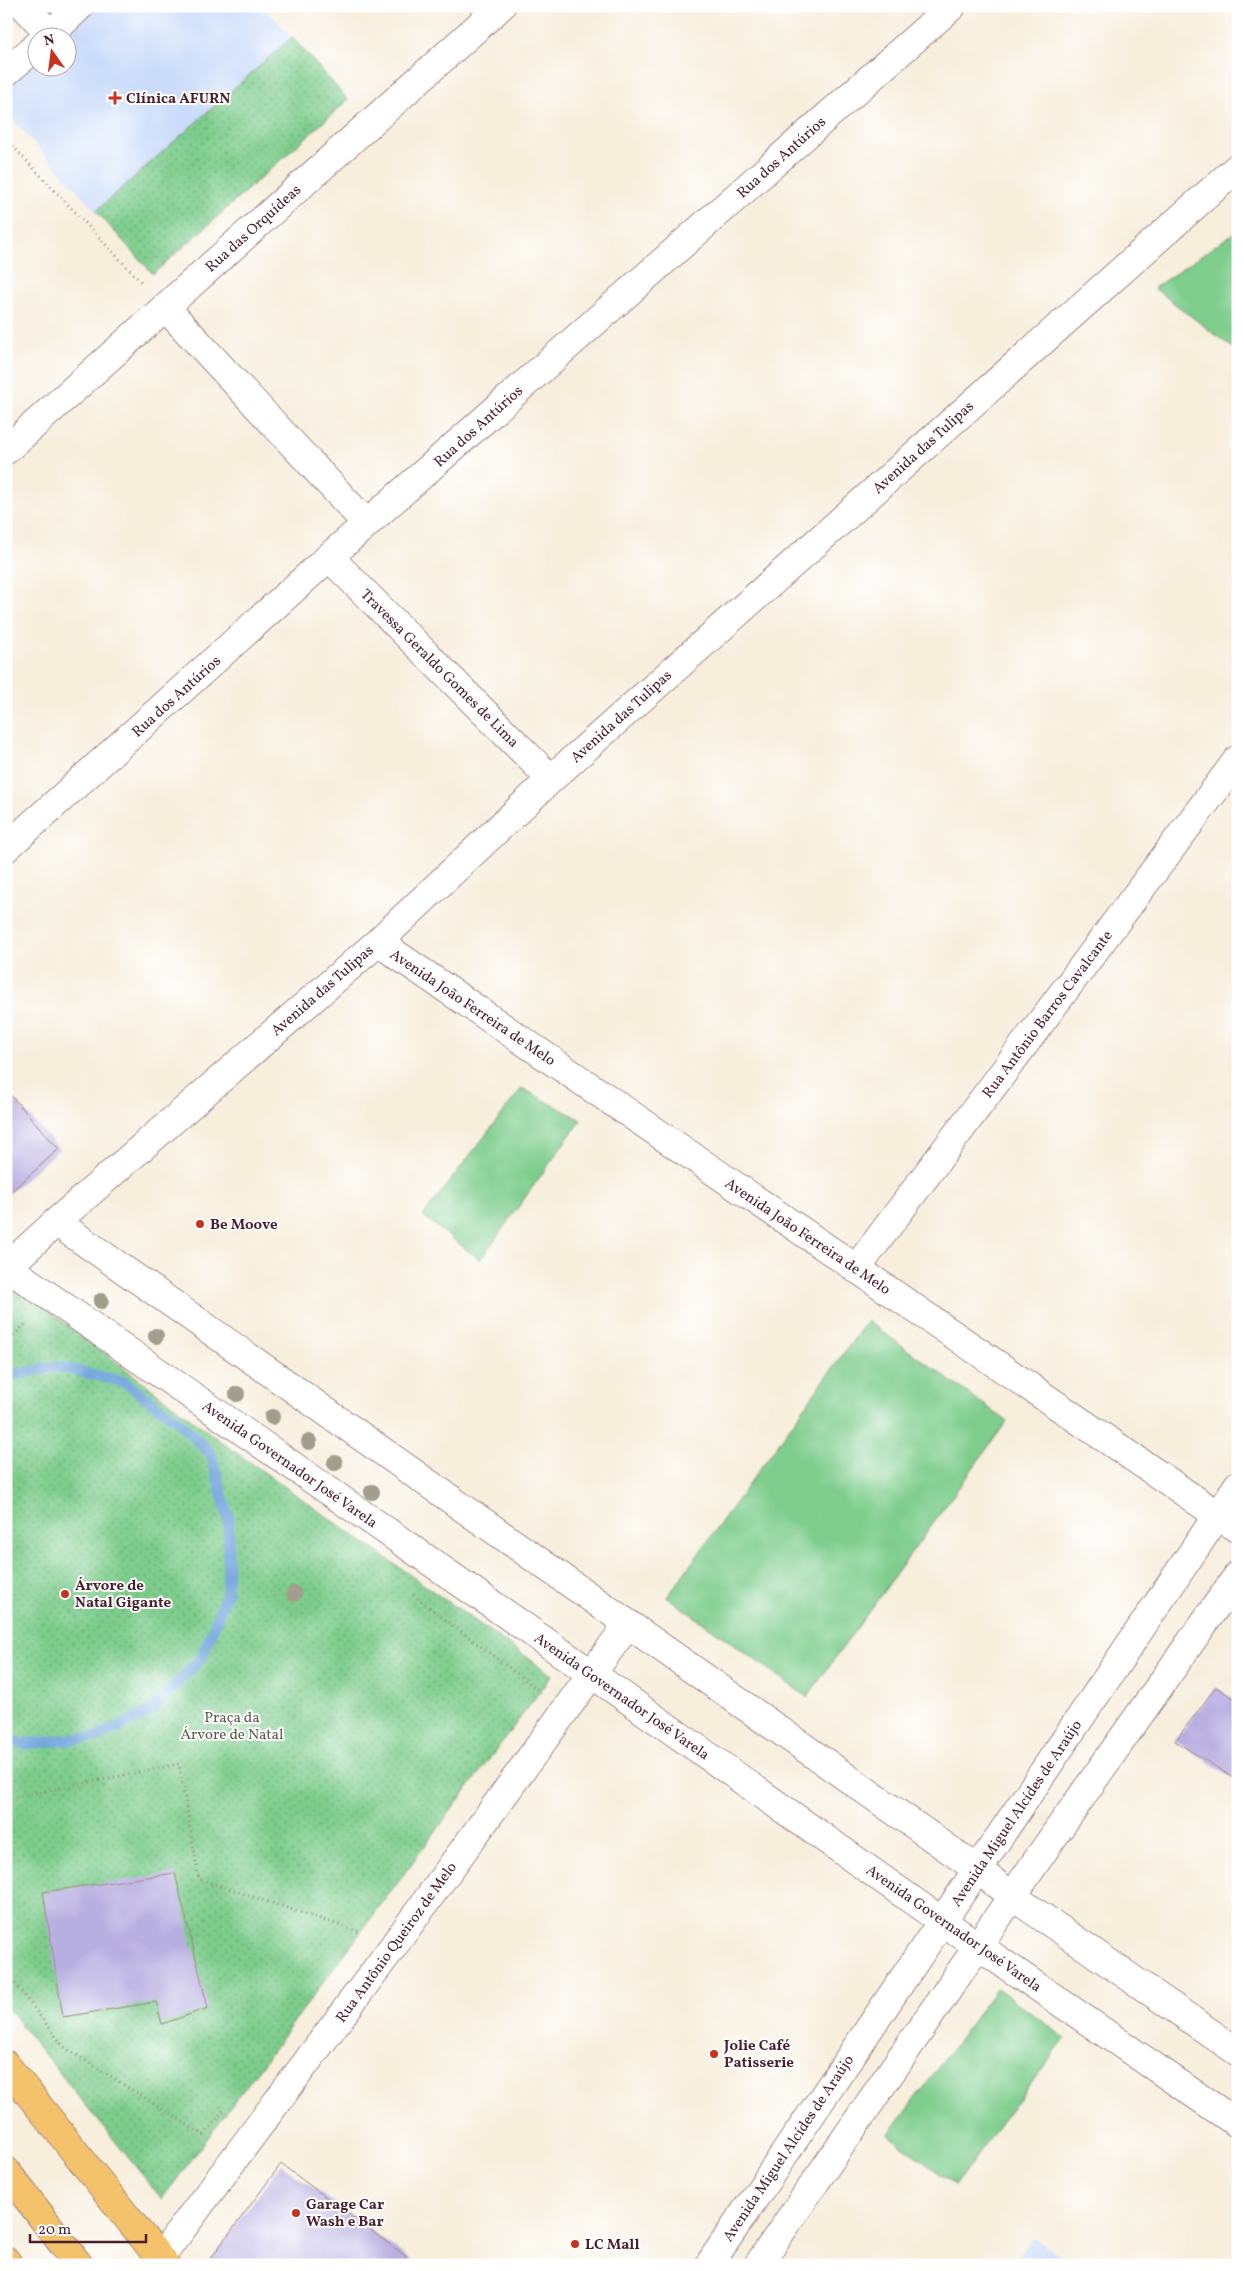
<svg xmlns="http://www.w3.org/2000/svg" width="1244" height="2271" viewBox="0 0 1244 2271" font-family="Vollkorn,serif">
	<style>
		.built { fill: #cadcf9 }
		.grass { fill: #7ecd8d; stroke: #64765c }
		.park { fill: url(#park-dots); stroke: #64765c }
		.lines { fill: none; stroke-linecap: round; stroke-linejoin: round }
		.stream { stroke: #71a4dd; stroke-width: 11 }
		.building { fill: #b8afe1 }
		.minor-casing { stroke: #a08684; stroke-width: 30 }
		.tertiary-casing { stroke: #a08684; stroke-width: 30 }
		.primary-casing { stroke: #a08684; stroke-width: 30 }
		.trunk-casing { stroke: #a08684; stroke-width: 30 }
		.path { stroke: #a08684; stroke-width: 3; stroke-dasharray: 1 4; stroke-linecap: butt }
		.minor { stroke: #fff; stroke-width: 28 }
		.tertiary { stroke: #fff; stroke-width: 28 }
		.primary { stroke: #f3c26a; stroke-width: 28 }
		.trunk { stroke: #f3c26a; stroke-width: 28 }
		.tree { fill: #a29e8d }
		.poi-dot { fill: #c8321e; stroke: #fff; stroke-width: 2 }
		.labels { text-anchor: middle; stroke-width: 4; stroke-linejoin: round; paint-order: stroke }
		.poi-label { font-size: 15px; font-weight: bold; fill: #4a1f2b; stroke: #fff; text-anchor: start }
		.street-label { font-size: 15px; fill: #4a1f2b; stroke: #fff }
		.park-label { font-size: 15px; fill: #5c5c4d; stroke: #fff }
	</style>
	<defs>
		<pattern id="park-dots" width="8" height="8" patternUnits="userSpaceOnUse" patternTransform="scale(1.25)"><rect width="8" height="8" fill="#7ecd8d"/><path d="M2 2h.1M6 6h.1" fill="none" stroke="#69a673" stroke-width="1.8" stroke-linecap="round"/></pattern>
	</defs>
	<rect width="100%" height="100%" fill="#fff"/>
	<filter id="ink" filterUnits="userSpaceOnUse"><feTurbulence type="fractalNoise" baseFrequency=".02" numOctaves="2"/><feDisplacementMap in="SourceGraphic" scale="10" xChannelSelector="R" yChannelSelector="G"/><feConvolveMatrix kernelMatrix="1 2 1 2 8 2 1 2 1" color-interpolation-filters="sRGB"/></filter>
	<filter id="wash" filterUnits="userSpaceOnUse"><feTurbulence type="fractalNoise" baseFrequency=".0096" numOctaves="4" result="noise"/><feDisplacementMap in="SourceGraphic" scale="20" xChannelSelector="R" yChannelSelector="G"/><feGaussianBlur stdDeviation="1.12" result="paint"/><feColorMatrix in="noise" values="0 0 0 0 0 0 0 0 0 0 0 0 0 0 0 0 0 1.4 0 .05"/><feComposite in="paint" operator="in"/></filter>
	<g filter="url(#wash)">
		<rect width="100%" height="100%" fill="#f7eedc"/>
		<path class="built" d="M 93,6 L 263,6 L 292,37 L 96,211 L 6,112 L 6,84 L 37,56 L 38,68 L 68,68 L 68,38 L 58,37 Z
			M 1032,2237 L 1076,2265 L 1013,2265 Z"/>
		<path class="grass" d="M 1238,230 L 1238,352 L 1154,288 Z
			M 522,1088 L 581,1120 L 480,1260 L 423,1216 Z
			M 867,1321 L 1007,1421 L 807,1697 L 667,1597 Z
			M 997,1988 L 1065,2038 L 955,2185 L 888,2135 Z"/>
		<path class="park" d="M 292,37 L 348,100 L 153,274 L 96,211 Z
			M 19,1288 L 227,1446 L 552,1675 L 162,2199 L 6,2007 L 6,1299 Z"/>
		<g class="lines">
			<path class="stream" d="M 6,1377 L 56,1366 L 124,1382 L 177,1420 L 211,1454 L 229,1520 L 227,1592 L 202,1657 L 150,1712 L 96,1737 L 24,1744 L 6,1739"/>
		</g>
		<g id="blocks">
			<path class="building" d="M 6,1090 L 59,1149 L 6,1196 Z
				M 1216,1687 L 1238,1701 L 1238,1781 L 1175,1741 Z
				M 175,1873 L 208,2008 L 162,2024 L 156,2002 L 63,2017 L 43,1892 Z
				M 281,2164 L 415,2263 L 414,2265 L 210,2265 L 208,2262 Z"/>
		</g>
	</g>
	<g filter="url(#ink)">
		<use href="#blocks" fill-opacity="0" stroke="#a08684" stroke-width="1"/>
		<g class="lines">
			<defs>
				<path id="minor" d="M 24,6 L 50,34
					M 46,38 L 80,6
					M 6,72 L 38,45
					M 165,307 L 367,524
					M 6,450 L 501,6
					M 329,557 L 551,779
					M 6,848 L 329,557 L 952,6
					M 378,942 L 1238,1529
					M 56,1222 L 378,942 L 551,779 L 1238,167
					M 856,1269 L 1238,759
					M 160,2258 L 395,1944 L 628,1624
					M 709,2265 L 1238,1485
					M 758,2265 L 1051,1840 L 1238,1575"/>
				<path id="tertiary" d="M 7,1267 L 592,1674 L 943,1922 L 1238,2124
					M 6,1268 L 56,1222 L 977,1869 L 1012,1896 L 1238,2052"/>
				<path id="primary" d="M 6,2065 L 165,2265"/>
				<path id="trunk" d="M 6,2171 L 79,2265
					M 6,2261 L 9,2265"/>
			</defs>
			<use href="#minor" class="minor-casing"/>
			<use href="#tertiary" class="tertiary-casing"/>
			<use href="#primary" class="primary-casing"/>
			<use href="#trunk" class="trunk-casing"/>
			<path class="path" d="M 6,139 L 143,284
				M 6,1342 L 28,1322
				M 413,1595 L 537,1689
				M 6,1799 L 179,1764 L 199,1879 L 360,1932
				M 6,1972 L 64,2047 L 205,2136
				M 204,2135 L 224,2110"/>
			<use href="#minor" class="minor"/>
			<use href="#tertiary" class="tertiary"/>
			<use href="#primary" class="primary"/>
			<use href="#trunk" class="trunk"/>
		</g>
		<g class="tree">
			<circle cx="101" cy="1301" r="8"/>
			<circle cx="156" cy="1336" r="8"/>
			<circle cx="237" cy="1394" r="8"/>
			<circle cx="272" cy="1417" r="8"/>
			<circle cx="309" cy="1442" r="8"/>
			<circle cx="335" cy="1463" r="8"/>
			<circle cx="372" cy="1492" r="8"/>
			<circle cx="294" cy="1594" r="8"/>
		</g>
	</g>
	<g class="poi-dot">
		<path d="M112.5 90.5h5v5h5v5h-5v5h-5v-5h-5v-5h5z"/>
		<circle cx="200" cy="1224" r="5"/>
		<circle cx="65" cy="1594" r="5"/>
		<circle cx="714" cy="2054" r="5"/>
		<circle cx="296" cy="2213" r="5"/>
		<circle cx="575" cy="2244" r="5"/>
	</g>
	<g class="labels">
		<g class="poi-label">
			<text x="126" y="103">Clínica AFURN</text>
			<text x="210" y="1229">Be Moove</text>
			<text x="75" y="1590">Árvore de<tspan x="75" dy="17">Natal Gigante</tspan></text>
			<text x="724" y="2050">Jolie Café<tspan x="724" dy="17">Patisserie</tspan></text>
			<text x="306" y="2209">Garage Car<tspan x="306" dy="17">Wash e Bar</tspan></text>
			<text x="585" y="2249">LC Mall</text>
		</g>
		<g class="street-label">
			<text transform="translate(781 157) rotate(-42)" y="5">Rua dos Antúrios</text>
			<text transform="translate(253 228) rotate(-42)" y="5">Rua das Orquídeas</text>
			<text transform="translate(478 426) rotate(-42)" y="5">Rua dos Antúrios</text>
			<text transform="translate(923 447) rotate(-42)" y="5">Avenida das Tulipas</text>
			<text transform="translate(440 668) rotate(45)" y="5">Travessa Geraldo Gomes de Lima</text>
			<text transform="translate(176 696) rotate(-42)" y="5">Rua dos Antúrios</text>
			<text transform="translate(621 716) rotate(-42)" y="5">Avenida das Tulipas</text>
			<text transform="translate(322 990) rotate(-41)" y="5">Avenida das Tulipas</text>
			<text transform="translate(473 1007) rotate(34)" y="5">Avenida João Ferreira de Melo</text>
			<text transform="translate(1047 1014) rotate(-53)" y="5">Rua Antônio Barros Cavalcante</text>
			<text transform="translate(808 1236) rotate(34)" y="5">Avenida João Ferreira de Melo</text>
			<text transform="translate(290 1464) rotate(35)" y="5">Avenida Governador José Varela</text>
			<text transform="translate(622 1696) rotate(35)" y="5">Avenida Governador José Varela</text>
			<text transform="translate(1016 1813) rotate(-56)" y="5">Avenida Miguel Alcídes de Araújo</text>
			<text transform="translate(954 1928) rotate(35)" y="5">Avenida Governador José Varela</text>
			<text transform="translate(396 1942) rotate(-54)" y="5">Rua Antônio Queiroz de Melo</text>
			<text transform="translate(788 2148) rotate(-56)" y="5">Avenida Miguel Alcídes de Araújo</text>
		</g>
		<g class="park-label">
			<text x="232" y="1722">Praça da<tspan x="232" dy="17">Árvore de Natal</tspan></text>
		</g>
	</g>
	<rect width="1244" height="2271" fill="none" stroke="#fff" stroke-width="25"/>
	<g transform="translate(52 52) rotate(346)"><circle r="24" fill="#ffffff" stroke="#b7a5aa"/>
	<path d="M0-4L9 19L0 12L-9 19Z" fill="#c8321e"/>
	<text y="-8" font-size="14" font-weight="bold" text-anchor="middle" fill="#4a1f2b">N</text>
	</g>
	<path d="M30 2234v8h116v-8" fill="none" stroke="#4a1f2b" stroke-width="2.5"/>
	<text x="38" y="2234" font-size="15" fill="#4a1f2b" stroke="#ffffff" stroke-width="4" paint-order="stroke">20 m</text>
</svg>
